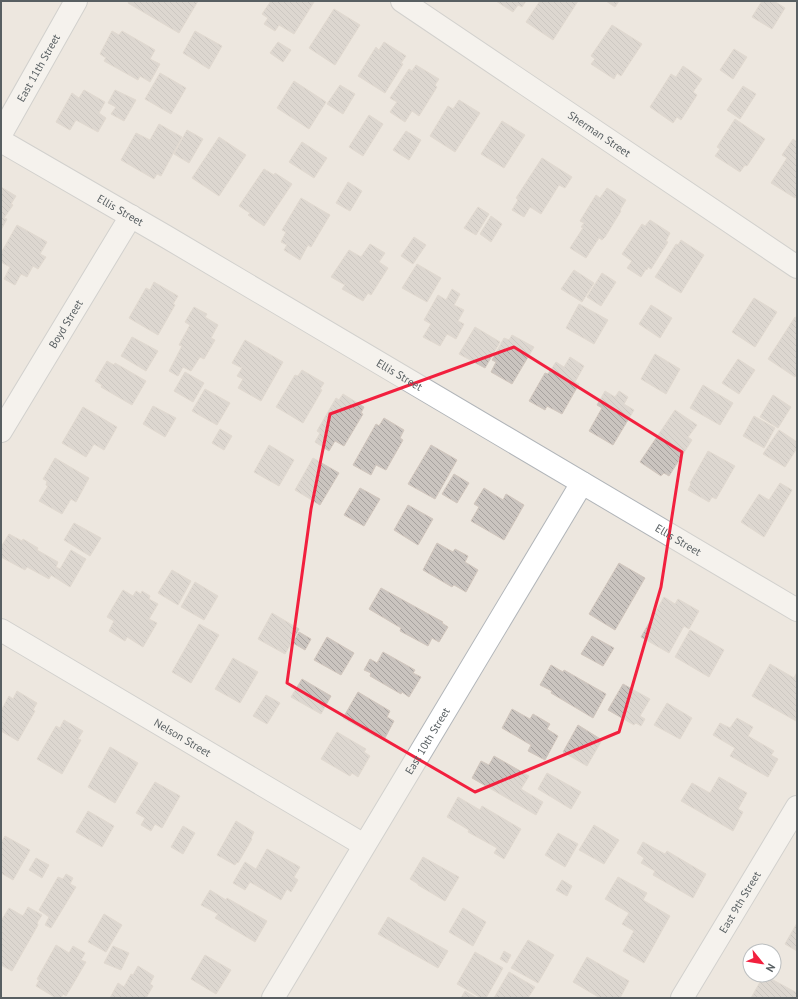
<svg xmlns="http://www.w3.org/2000/svg" width="798" height="999" viewBox="0 0 798 999" font-family="'PT Sans',sans-serif">
	<style>
		.building { fill: url(#building-back-hatch); stroke: #d2c7be }
		.lines { fill: none; stroke-linecap: round; stroke-linejoin: round }
		.minor-casing { stroke: #b1b5b9; stroke-width: 24 }
		.minor { stroke: #fff; stroke-width: 22 }
		.marked { fill: none; stroke: #f2203e; stroke-width: 3; stroke-linejoin: round }
		.labels { text-anchor: middle; stroke-width: 3.5; stroke-linejoin: round; paint-order: stroke }
		.street-label { font-size: 11px; fill: #585f62; stroke: #fff }
	</style>
	<defs>
		<pattern id="building-back-hatch" width="6" height="6" patternUnits="userSpaceOnUse"><rect width="6" height="6" fill="#cac4bf"/><path d="M-1 5l2 2M0 0l6 6M5-1l2 2" fill="none" stroke="#a7a29f"/></pattern>
	</defs>
	<rect width="100%" height="100%" fill="#ede7df"/>
	<path class="building" d="M 129,1 L 198,1 L 179,33 L 128,3 Z
		M 271,1 L 313,1 L 314,2 L 294,34 L 279,25 L 275,31 L 264,24 L 268,18 L 262,14 Z
		M 496,1 L 526,1 L 522,7 L 518,5 L 513,12 Z
		M 540,1 L 578,1 L 553,40 L 526,22 Z
		M 606,1 L 619,1 L 615,7 Z
		M 762,1 L 774,1 L 785,8 L 772,29 L 752,17 Z
		M 334,9 L 360,25 L 335,65 L 309,48 Z
		M 612,25 L 642,44 L 621,76 L 617,73 L 614,79 L 591,64 L 595,59 L 591,56 Z
		M 112,31 L 119,35 L 122,31 L 155,50 L 150,59 L 160,64 L 150,82 L 140,76 L 138,80 L 104,61 L 106,58 L 100,54 Z
		M 195,31 L 222,46 L 209,69 L 183,53 Z
		M 278,42 L 291,50 L 283,62 L 270,53 Z
		M 384,42 L 406,56 L 401,63 L 403,64 L 385,93 L 358,76 L 376,47 L 379,50 Z
		M 734,49 L 747,57 L 733,79 L 720,70 Z
		M 416,65 L 439,79 L 435,85 L 437,87 L 419,116 L 412,111 L 405,122 L 390,112 L 397,102 L 390,98 L 409,69 L 412,71 Z
		M 683,66 L 702,79 L 693,92 L 697,95 L 681,120 L 677,117 L 673,123 L 650,107 L 671,74 L 676,77 Z
		M 160,73 L 186,88 L 171,114 L 145,99 Z
		M 294,81 L 326,102 L 309,129 L 277,108 Z
		M 340,85 L 355,94 L 343,114 L 327,104 Z
		M 743,86 L 756,94 L 740,119 L 727,110 Z
		M 84,90 L 105,102 L 99,113 L 106,118 L 98,132 L 76,120 L 70,130 L 56,122 L 72,93 L 79,98 Z
		M 115,90 L 136,100 L 124,121 L 111,114 L 116,107 L 108,103 Z
		M 459,100 L 480,113 L 455,152 L 430,136 L 448,106 L 453,109 Z
		M 369,115 L 383,124 L 363,156 L 349,147 Z
		M 735,119 L 765,139 L 747,166 L 745,165 L 740,172 L 715,156 L 720,149 L 717,147 Z
		M 502,121 L 525,135 L 504,168 L 481,154 Z
		M 159,124 L 182,137 L 161,176 L 157,174 L 154,179 L 121,160 L 136,133 L 150,140 Z
		M 187,130 L 203,139 L 189,163 L 174,154 Z
		M 406,131 L 421,140 L 409,160 L 393,150 Z
		M 219,137 L 246,155 L 219,196 L 192,178 Z
		M 793,139 L 797,142 L 797,195 L 795,198 L 771,183 L 787,158 L 782,155 Z
		M 302,142 L 327,158 L 314,178 L 289,162 Z
		M 542,158 L 572,177 L 565,188 L 559,185 L 541,214 L 530,207 L 524,217 L 512,210 L 518,200 L 516,198 Z
		M 264,169 L 274,175 L 275,173 L 292,184 L 264,226 L 248,215 L 250,213 L 239,206 Z
		M 348,182 L 362,191 L 350,211 L 336,203 Z
		M 1,187 L 16,196 L 11,204 L 13,205 L 4,218 L 7,219 L 1,230 Z
		M 607,188 L 626,200 L 620,210 L 621,211 L 605,237 L 602,240 L 599,238 L 586,258 L 570,248 L 583,228 L 581,227 L 584,223 L 580,221 L 596,195 L 600,198 Z
		M 301,198 L 330,215 L 311,247 L 308,245 L 300,260 L 284,250 L 287,245 L 281,242 L 286,232 L 282,230 Z
		M 478,207 L 489,214 L 476,235 L 464,228 Z
		M 491,216 L 502,224 L 491,242 L 480,234 Z
		M 650,220 L 670,233 L 666,241 L 668,242 L 651,269 L 648,267 L 647,270 L 646,269 L 641,277 L 627,268 L 632,261 L 622,254 L 642,224 L 645,226 Z
		M 17,225 L 47,242 L 40,254 L 46,257 L 38,269 L 33,266 L 27,277 L 21,274 L 15,285 L 4,279 L 10,267 L 1,262 L 1,253 Z
		M 414,237 L 426,245 L 413,264 L 401,256 Z
		M 681,240 L 704,255 L 681,293 L 655,277 L 676,244 L 678,245 Z
		M 370,244 L 385,253 L 379,262 L 388,268 L 371,295 L 368,293 L 363,301 L 342,289 L 345,285 L 331,277 L 349,250 L 361,257 Z
		M 417,264 L 441,278 L 427,302 L 402,288 Z
		M 574,270 L 594,283 L 582,302 L 561,289 Z
		M 602,273 L 616,282 L 601,306 L 587,297 Z
		M 154,282 L 178,296 L 173,304 L 175,305 L 158,335 L 129,318 L 146,288 L 150,290 Z
		M 452,289 L 460,294 L 454,305 L 464,310 L 458,321 L 464,324 L 456,339 L 447,334 L 440,346 L 423,337 L 431,324 L 424,320 L 438,295 L 446,300 Z
		M 754,298 L 777,312 L 755,347 L 732,332 Z
		M 579,304 L 608,320 L 594,344 L 566,328 Z
		M 651,305 L 672,318 L 660,338 L 639,324 Z
		M 194,307 L 207,314 L 205,317 L 218,325 L 211,338 L 215,340 L 204,359 L 200,357 L 191,371 L 183,367 L 178,376 L 169,371 L 182,346 L 179,345 L 190,325 L 193,327 L 185,322 Z
		M 795,317 L 797,318 L 797,374 L 795,377 L 768,359 Z
		M 475,327 L 500,342 L 485,368 L 459,354 Z
		M 512,335 L 534,347 L 512,384 L 491,372 L 496,362 L 492,360 L 504,338 L 509,340 Z
		M 132,337 L 158,351 L 146,371 L 121,356 Z
		M 245,340 L 283,362 L 261,401 L 238,388 L 243,379 L 237,376 L 242,368 L 232,363 Z
		M 655,354 L 680,369 L 666,394 L 641,379 Z
		M 570,357 L 584,366 L 575,382 L 579,384 L 562,414 L 547,406 L 545,410 L 529,401 L 545,373 L 548,374 L 556,362 L 564,367 Z
		M 738,359 L 755,370 L 739,394 L 722,383 Z
		M 107,361 L 114,365 L 115,363 L 146,381 L 132,405 L 101,387 L 102,385 L 95,381 Z
		M 302,370 L 324,383 L 320,389 L 322,390 L 303,423 L 276,407 L 295,375 L 298,376 Z
		M 185,372 L 204,383 L 193,402 L 174,391 Z
		M 703,385 L 733,403 L 720,425 L 690,408 Z
		M 205,389 L 230,403 L 217,425 L 192,411 Z
		M 605,391 L 615,397 L 619,391 L 628,397 L 624,404 L 634,410 L 613,445 L 589,431 L 602,408 L 597,405 Z
		M 343,394 L 364,407 L 361,413 L 363,414 L 344,446 L 335,441 L 329,451 L 315,442 L 320,433 L 317,431 L 336,398 L 339,400 Z
		M 773,395 L 791,407 L 778,428 L 760,417 Z
		M 153,406 L 176,418 L 165,437 L 143,424 Z
		M 83,407 L 117,427 L 104,450 L 94,444 L 86,457 L 62,443 Z
		M 675,410 L 697,425 L 688,437 L 692,440 L 669,476 L 664,473 L 661,476 L 640,462 Z
		M 754,416 L 775,428 L 764,448 L 743,436 Z
		M 384,418 L 404,430 L 400,438 L 403,440 L 386,470 L 376,465 L 371,475 L 353,465 L 376,424 L 379,426 Z
		M 220,429 L 232,436 L 224,450 L 212,443 Z
		M 779,430 L 797,442 L 797,448 L 785,467 L 763,454 Z
		M 269,445 L 294,460 L 279,486 L 254,472 Z
		M 431,445 L 457,460 L 435,499 L 408,484 Z
		M 708,451 L 735,466 L 716,499 L 712,497 L 709,502 L 688,490 L 691,484 L 690,483 Z
		M 55,458 L 89,478 L 76,502 L 71,499 L 62,514 L 39,501 L 48,486 L 46,485 L 47,481 L 43,479 Z
		M 313,458 L 339,473 L 320,505 L 295,490 Z
		M 454,474 L 469,483 L 457,503 L 442,494 Z
		M 780,483 L 792,490 L 764,537 L 741,522 L 759,494 L 769,500 Z
		M 360,488 L 380,499 L 364,526 L 344,515 Z
		M 484,488 L 503,500 L 506,494 L 524,505 L 504,540 L 471,521 L 479,507 L 474,504 Z
		M 408,505 L 433,519 L 418,545 L 394,530 Z
		M 74,523 L 101,538 L 90,556 L 64,540 Z
		M 9,534 L 22,541 L 23,539 L 38,548 L 37,550 L 58,562 L 56,567 L 60,569 L 71,550 L 86,559 L 70,587 L 51,575 L 49,579 L 27,567 L 25,570 L 1,557 L 1,547 Z
		M 437,543 L 453,552 L 455,549 L 468,556 L 465,562 L 478,570 L 466,592 L 454,585 L 452,587 L 423,570 Z
		M 619,563 L 645,578 L 615,630 L 589,614 Z
		M 172,570 L 191,581 L 178,605 L 158,593 Z
		M 195,582 L 218,596 L 204,620 L 181,607 Z
		M 381,588 L 443,622 L 442,623 L 448,627 L 439,642 L 432,638 L 428,646 L 400,631 L 401,628 L 369,609 Z
		M 123,590 L 133,596 L 136,591 L 141,594 L 142,591 L 150,596 L 149,599 L 158,604 L 149,619 L 157,623 L 143,647 L 127,637 L 125,641 L 109,631 L 114,621 L 107,617 Z
		M 664,597 L 675,604 L 678,599 L 699,611 L 689,629 L 684,626 L 669,653 L 641,637 Z
		M 272,613 L 299,629 L 285,654 L 258,639 Z
		M 199,624 L 219,635 L 191,683 L 172,672 Z
		M 690,630 L 724,650 L 709,677 L 675,657 Z
		M 299,632 L 311,639 L 305,650 L 293,643 Z
		M 592,636 L 614,648 L 603,666 L 581,654 Z
		M 327,637 L 354,653 L 341,675 L 314,660 Z
		M 383,652 L 415,670 L 413,673 L 421,677 L 409,697 L 402,692 L 401,694 L 370,676 L 371,673 L 364,670 L 370,659 L 377,663 Z
		M 233,658 L 258,672 L 240,703 L 215,689 Z
		M 770,664 L 794,678 L 797,672 L 796,721 L 752,696 Z
		M 551,665 L 563,672 L 564,670 L 606,694 L 593,718 L 551,693 L 552,691 L 540,685 Z
		M 302,679 L 331,696 L 321,714 L 291,697 Z
		M 623,684 L 650,699 L 640,716 L 645,719 L 641,726 L 636,723 L 634,725 L 608,710 Z
		M 17,691 L 37,703 L 33,710 L 35,711 L 18,741 L 1,731 L 1,711 L 9,696 L 13,699 Z
		M 358,692 L 390,711 L 387,717 L 394,721 L 385,738 L 377,734 L 376,737 L 343,718 Z
		M 266,695 L 280,703 L 267,724 L 253,716 Z
		M 667,703 L 692,718 L 680,739 L 654,725 Z
		M 512,709 L 530,719 L 533,714 L 550,724 L 547,729 L 558,736 L 545,760 L 528,751 L 531,745 L 502,728 Z
		M 737,718 L 753,727 L 748,736 L 774,751 L 771,755 L 778,759 L 768,777 L 730,756 L 735,748 L 713,735 L 720,723 L 730,728 Z
		M 64,720 L 83,731 L 78,739 L 81,740 L 62,774 L 37,759 L 56,726 L 60,728 Z
		M 578,725 L 602,740 L 587,766 L 563,752 Z
		M 337,732 L 366,749 L 364,752 L 370,756 L 358,777 L 352,773 L 350,776 L 321,759 Z
		M 110,747 L 138,763 L 115,803 L 88,787 Z
		M 494,756 L 529,776 L 521,789 L 543,802 L 536,815 L 472,778 L 481,761 L 489,765 Z
		M 547,773 L 581,792 L 571,809 L 538,789 Z
		M 719,777 L 747,793 L 738,809 L 743,812 L 733,831 L 681,801 L 692,783 L 710,793 Z
		M 155,782 L 180,796 L 162,828 L 155,824 L 151,831 L 141,825 L 145,818 L 136,813 Z
		M 458,797 L 480,810 L 482,806 L 521,829 L 504,859 L 494,853 L 497,848 L 468,832 L 469,830 L 447,817 Z
		M 88,811 L 114,826 L 102,847 L 76,832 Z
		M 236,821 L 254,832 L 251,838 L 252,839 L 238,863 L 237,862 L 235,865 L 217,855 Z
		M 594,825 L 619,840 L 604,864 L 579,850 Z
		M 183,826 L 195,833 L 183,854 L 171,847 Z
		M 558,833 L 578,844 L 565,867 L 545,855 Z
		M 5,836 L 30,850 L 13,880 L 1,873 L 1,843 Z
		M 643,842 L 665,854 L 667,851 L 706,874 L 693,898 L 653,875 L 655,871 L 641,863 L 644,858 L 637,853 Z
		M 267,849 L 300,867 L 294,877 L 298,880 L 291,892 L 287,889 L 281,900 L 250,882 L 245,890 L 233,883 L 245,862 L 256,869 Z
		M 423,857 L 459,877 L 445,901 L 418,885 L 418,884 L 410,879 Z
		M 36,858 L 49,865 L 42,878 L 29,870 Z
		M 66,874 L 73,878 L 70,884 L 76,887 L 51,928 L 45,925 L 49,917 L 39,910 L 58,877 L 63,879 Z
		M 618,877 L 647,893 L 643,900 L 670,916 L 644,963 L 623,951 L 634,931 L 622,924 L 629,913 L 605,899 Z
		M 562,880 L 572,886 L 567,896 L 556,890 Z
		M 210,890 L 226,900 L 227,898 L 267,921 L 255,942 L 215,918 L 218,914 L 201,905 Z
		M 28,907 L 42,915 L 37,923 L 38,925 L 12,971 L 1,965 L 1,921 L 9,908 L 23,916 Z
		M 463,908 L 486,922 L 473,946 L 449,932 Z
		M 104,914 L 122,925 L 106,952 L 88,942 Z
		M 388,917 L 448,951 L 438,968 L 378,934 Z
		M 797,923 L 797,951 L 785,944 Z
		M 528,940 L 554,955 L 538,983 L 511,968 Z
		M 56,945 L 69,953 L 73,946 L 85,953 L 81,960 L 86,962 L 66,996 L 63,994 L 61,998 L 56,998 L 36,986 L 39,980 L 37,979 Z
		M 113,946 L 129,953 L 121,970 L 104,963 Z
		M 504,951 L 511,955 L 507,963 L 500,959 Z
		M 475,952 L 503,968 L 486,998 L 481,998 L 457,984 Z
		M 205,955 L 231,970 L 216,994 L 191,979 Z
		M 587,957 L 629,981 L 620,998 L 600,998 L 573,982 Z
		M 138,966 L 154,976 L 150,984 L 153,986 L 146,998 L 110,998 L 118,983 L 124,987 L 131,974 L 133,975 Z
		M 509,972 L 535,987 L 528,998 L 494,998 Z
		M 764,975 L 797,993 L 797,998 L 751,998 Z
		M 465,991 L 477,998 L 461,998 Z"/>
	<g class="lines">
		<defs>
			<g id="minor">
				<path id="s1" d="M 402,1 L 797,267"/>
				<path id="s2" d="M 1,134 L 76,1"/>
				<path id="s3" d="M 1,141 L 165,236 L 797,610"/>
				<path id="s4" d="M 1,431 L 131,216"/>
				<path id="s5" d="M 1,630 L 364,845"/>
				<path id="s6" d="M 273,998 L 582,483"/>
				<path id="s7" d="M 682,998 L 797,807"/>
			</g>
		</defs>
		<use href="#minor" class="minor-casing"/>
		<use href="#minor" class="minor"/>
	</g>
	<path d="M0 0H798V999H0ZM 514,347 L 682,452 L 661,587 L 619,732 L 475,792 L 287,683 L 311,509 L 330,414 Z" fill="#ede7df" fill-opacity=".55" fill-rule="evenodd"/>
	<path class="marked" d="M 514,347 L 682,452 L 661,587 L 619,732 L 475,792 L 287,683 L 311,509 L 330,414 Z"/>
	<g class="labels">
		<g class="street-label">
			<text dy="4" stroke="none"><textPath href="#s2" startOffset="76">East 11th Street</textPath></text>
			<text dy="4" stroke="none"><textPath href="#s1" startOffset="238">Sherman Street</textPath></text>
			<text dy="4" stroke="none"><textPath href="#s3" startOffset="138">Ellis Street</textPath></text>
			<text dy="4" stroke="none"><textPath href="#s4" startOffset="125">Boyd Street</textPath></text>
			<text dy="4" stroke="none"><textPath href="#s3" startOffset="462">Ellis Street</textPath></text>
			<text dy="4" stroke="none"><textPath href="#s3" startOffset="786">Ellis Street</textPath></text>
			<text dy="4" stroke="none"><textPath href="#s5" startOffset="211">Nelson Street</textPath></text>
			<text dy="4" stroke="none"><textPath href="#s6" startOffset="300">East 10th Street</textPath></text>
			<text dy="4" stroke="none"><textPath href="#s7" startOffset="112">East 9th Street</textPath></text>
		</g>
	</g>
	<rect width="798" height="999" fill="none" stroke="#585f62" stroke-width="4"/>
	<g transform="translate(762 963) rotate(120)"><circle r="19" fill="#ffffff" stroke="#bcbfc0"/>
	<path d="M0-3L7 15L0 10L-7 15Z" fill="#f2203e"/>
	<text y="-6" font-size="11" font-weight="bold" text-anchor="middle" fill="#585f62">N</text>
	</g>
</svg>
